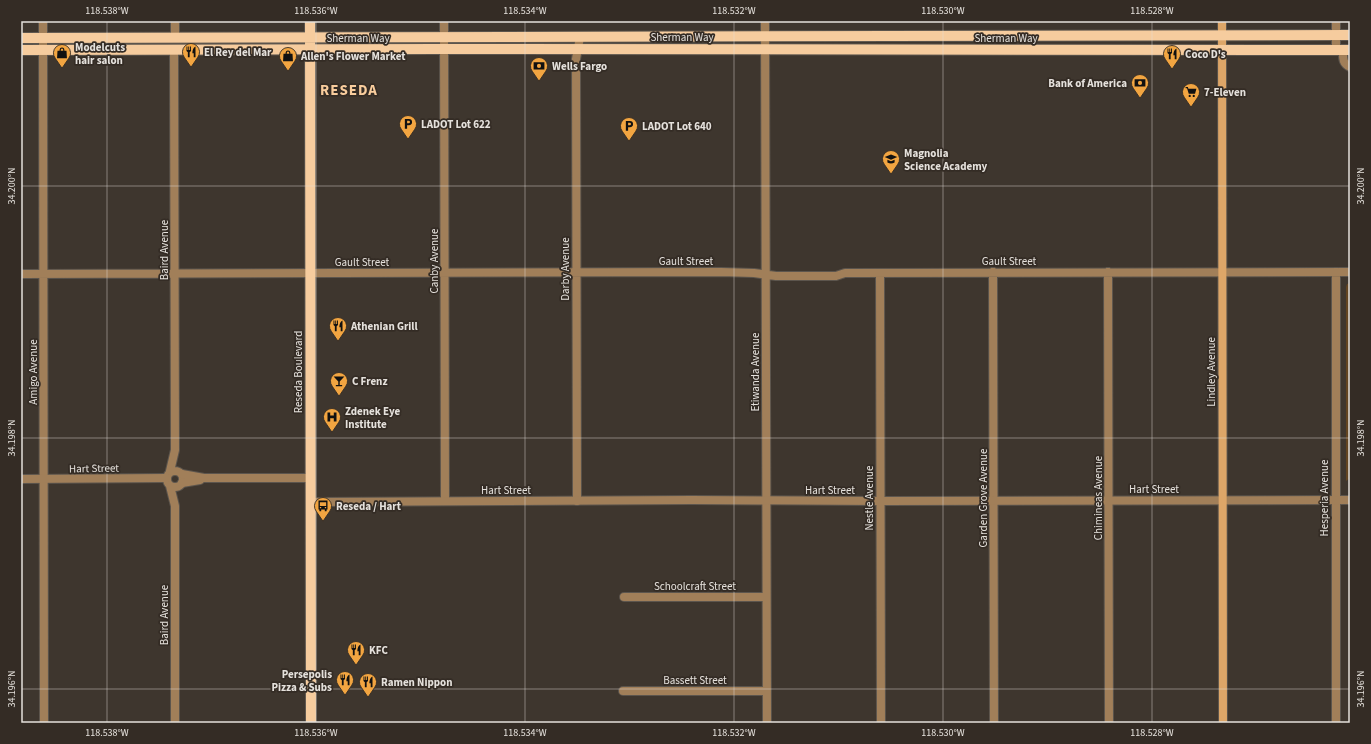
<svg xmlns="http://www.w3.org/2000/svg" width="1371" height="744" viewBox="0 0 1371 744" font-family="'Source Sans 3',sans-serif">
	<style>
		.green { fill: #624421 }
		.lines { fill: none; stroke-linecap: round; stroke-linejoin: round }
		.minor-casing { stroke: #5c554d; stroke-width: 10 }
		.tertiary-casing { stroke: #5c554d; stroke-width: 10 }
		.secondary-casing { stroke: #5c554d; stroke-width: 10 }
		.primary-casing { stroke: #5c554d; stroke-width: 12 }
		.minor { stroke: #a17f59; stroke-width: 8 }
		.tertiary { stroke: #a17f59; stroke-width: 8 }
		.secondary { stroke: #dda668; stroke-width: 8 }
		.primary { stroke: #f6cc9e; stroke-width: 10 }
		.ticks { fill: none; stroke: #e5e1dc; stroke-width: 1; stroke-opacity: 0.45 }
		.labels { text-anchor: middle; stroke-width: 3.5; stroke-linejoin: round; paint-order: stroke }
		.street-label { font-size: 11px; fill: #e5e1dc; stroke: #342c25 }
		.poi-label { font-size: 11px; font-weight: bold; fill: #e5e1dc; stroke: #342c25; text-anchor: start }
		.district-label { font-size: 15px; font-weight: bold; letter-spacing: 1px; fill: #f9cd9d; stroke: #342c25 }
		.neatline { fill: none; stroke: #e5e1dc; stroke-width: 1.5 }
		.ticks-label { font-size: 10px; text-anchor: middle; fill: #e5e1dc }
	</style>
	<rect width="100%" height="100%" fill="#3e362e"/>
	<path class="green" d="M 1350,283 L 1350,478 L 1346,481 L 1346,287 L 1347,284 Z"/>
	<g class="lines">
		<defs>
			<path id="minor" d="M 43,21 L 44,723
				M 175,21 L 175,38
				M 444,21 L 445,501
				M 765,21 L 767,723
				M 1336,21 L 1336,50
				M 1343,50 C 1343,58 1342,63 1350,67
				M 993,272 L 994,723
				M 1108,272 L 1109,723
				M 1336,272 L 1336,723
				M 880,273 L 881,723
				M 21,274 L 721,272 L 754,273 L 776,276 L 836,276 L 845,273 L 1350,272
				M167 479a8 8 0 1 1 16 0a8 8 0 1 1-16 0Z
				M 170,471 L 175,450 L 174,50
				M 170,486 L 175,506 L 175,723
				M 577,501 L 576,59 L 580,37
				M 624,597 L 766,597
				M 623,691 L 767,691"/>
			<path id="tertiary" d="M 182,474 L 204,478 L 310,478
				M 21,479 L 167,478
				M 182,483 L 200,480
				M 310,502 L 692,500 L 880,501 L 1350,500"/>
			<path id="secondary" d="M 1222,21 L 1223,723"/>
			<path id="primary" d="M 310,21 L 311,723
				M 21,38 L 1350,35
				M 21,50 L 436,49 L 1350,50"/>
		</defs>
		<use href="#minor" class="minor-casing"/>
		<use href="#tertiary" class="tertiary-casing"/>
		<use href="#secondary" class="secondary-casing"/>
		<use href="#primary" class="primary-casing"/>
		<use href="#minor" class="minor"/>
		<use href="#tertiary" class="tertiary"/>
		<use href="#secondary" class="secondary"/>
		<use href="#primary" class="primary"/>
	</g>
	<path class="ticks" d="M 107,21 L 107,723M 316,21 L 316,723M 525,21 L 525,723M 734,21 L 734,723M 943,21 L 943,723M 1152,21 L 1152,723M 21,186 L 1350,186M 21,438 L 1350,438M 21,689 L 1350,689"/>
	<defs>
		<symbol id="restaurant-pin" viewBox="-11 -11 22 30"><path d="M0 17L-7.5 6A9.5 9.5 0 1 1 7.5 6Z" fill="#f2a541" stroke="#342c25"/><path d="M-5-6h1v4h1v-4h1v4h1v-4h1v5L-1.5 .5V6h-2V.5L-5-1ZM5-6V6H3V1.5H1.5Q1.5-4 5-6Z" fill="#111"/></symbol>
		<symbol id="shop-pin" viewBox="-11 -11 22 30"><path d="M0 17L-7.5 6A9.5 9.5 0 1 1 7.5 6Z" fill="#f2a541" stroke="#342c25"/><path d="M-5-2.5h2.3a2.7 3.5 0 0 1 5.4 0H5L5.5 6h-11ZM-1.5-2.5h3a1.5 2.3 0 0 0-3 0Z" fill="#111"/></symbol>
		<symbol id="bank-pin" viewBox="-11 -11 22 30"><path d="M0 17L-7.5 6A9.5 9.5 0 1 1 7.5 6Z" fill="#f2a541" stroke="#342c25"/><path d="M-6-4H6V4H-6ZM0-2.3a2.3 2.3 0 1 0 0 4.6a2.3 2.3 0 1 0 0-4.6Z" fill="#111"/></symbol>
		<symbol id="supermarket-pin" viewBox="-11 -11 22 30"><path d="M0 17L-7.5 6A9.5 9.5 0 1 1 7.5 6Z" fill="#f2a541" stroke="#342c25"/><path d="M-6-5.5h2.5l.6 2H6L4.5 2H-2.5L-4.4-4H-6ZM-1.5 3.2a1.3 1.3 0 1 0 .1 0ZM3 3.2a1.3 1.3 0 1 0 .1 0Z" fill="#111"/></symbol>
		<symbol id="parking-pin" viewBox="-11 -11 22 30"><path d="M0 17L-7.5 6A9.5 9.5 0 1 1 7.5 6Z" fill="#f2a541" stroke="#342c25"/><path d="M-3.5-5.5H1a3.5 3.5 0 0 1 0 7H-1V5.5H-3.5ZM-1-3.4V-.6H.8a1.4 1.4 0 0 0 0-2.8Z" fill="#111"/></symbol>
		<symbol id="school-pin" viewBox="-11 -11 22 30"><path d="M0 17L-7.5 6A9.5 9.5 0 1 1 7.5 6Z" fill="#f2a541" stroke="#342c25"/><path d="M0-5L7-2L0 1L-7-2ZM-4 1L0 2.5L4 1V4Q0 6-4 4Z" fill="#111"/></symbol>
		<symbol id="bar-pin" viewBox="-11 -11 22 30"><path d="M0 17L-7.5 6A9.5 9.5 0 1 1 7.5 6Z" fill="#f2a541" stroke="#342c25"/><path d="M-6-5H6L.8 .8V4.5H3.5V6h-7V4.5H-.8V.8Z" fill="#111"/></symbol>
		<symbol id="hospital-pin" viewBox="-11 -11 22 30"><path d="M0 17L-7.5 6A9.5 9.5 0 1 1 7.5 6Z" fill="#f2a541" stroke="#342c25"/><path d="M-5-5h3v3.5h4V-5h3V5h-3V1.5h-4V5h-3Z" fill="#111"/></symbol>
		<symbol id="bus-pin" viewBox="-11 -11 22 30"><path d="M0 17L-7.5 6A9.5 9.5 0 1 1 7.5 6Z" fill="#f2a541" stroke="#342c25"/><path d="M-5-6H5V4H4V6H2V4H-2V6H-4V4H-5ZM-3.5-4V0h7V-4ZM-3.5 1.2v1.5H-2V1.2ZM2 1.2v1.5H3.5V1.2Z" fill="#111"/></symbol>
	</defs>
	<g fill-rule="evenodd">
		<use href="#restaurant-pin" x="181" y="42" width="20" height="27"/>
		<use href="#shop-pin" x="52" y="43" width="20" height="27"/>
		<use href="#restaurant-pin" x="1162" y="44" width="20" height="27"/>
		<use href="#shop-pin" x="278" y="46" width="20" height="27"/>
		<use href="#bank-pin" x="529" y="56" width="20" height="27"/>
		<use href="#bank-pin" x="1130" y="73" width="20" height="27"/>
		<use href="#supermarket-pin" x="1181" y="82" width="20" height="27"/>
		<use href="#parking-pin" x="398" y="114" width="20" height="27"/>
		<use href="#parking-pin" x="619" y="116" width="20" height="27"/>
		<use href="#school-pin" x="881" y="149" width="20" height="27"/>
		<use href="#restaurant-pin" x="328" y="316" width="20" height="27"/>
		<use href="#bar-pin" x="329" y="371" width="20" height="27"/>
		<use href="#hospital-pin" x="322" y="407" width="20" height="27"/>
		<use href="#bus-pin" x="313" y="496" width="20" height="27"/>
		<use href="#restaurant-pin" x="346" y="640" width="20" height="27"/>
		<use href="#restaurant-pin" x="335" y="670" width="20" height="27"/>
		<use href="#restaurant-pin" x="358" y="672" width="20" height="27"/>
	</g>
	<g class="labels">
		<g class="street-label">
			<text x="682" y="41">Sherman Way</text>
			<text x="358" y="42">Sherman Way</text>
			<text x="1006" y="42">Sherman Way</text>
			<text transform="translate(164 250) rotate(-90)" y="4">Baird Avenue</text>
			<text transform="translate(434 261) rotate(-90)" y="4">Canby Avenue</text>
			<text x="686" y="265">Gault Street</text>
			<text x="1009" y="265">Gault Street</text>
			<text x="362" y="266">Gault Street</text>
			<text transform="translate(565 269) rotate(-90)" y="4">Darby Avenue</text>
			<text transform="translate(33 372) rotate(-90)" y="4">Amigo Avenue</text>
			<text transform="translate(298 372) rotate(-90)" y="4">Reseda Boulevard</text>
			<text transform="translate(755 372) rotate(-90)" y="4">Etiwanda Avenue</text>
			<text transform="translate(1211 372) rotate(-90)" y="4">Lindley Avenue</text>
			<text transform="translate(94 468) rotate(-1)" y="4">Hart Street</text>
			<text x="1154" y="493">Hart Street</text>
			<text x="506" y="494">Hart Street</text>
			<text x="830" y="494">Hart Street</text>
			<text transform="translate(869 498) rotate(-90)" y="4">Nestle Avenue</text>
			<text transform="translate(983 498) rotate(-90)" y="4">Garden Grove Avenue</text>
			<text transform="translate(1098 498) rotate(-90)" y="4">Chimineas Avenue</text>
			<text transform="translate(1324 498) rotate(-90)" y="4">Hesperia Avenue</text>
			<text x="695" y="590">Schoolcraft Street</text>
			<text transform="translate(164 615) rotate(-90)" y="4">Baird Avenue</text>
			<text x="695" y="684">Bassett Street</text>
		</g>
		<g class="poi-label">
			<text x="75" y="51">Modelcuts<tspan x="75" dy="13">hair salon</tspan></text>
			<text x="204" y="56">El Rey del Mar</text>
			<text x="1185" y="58">Coco D's</text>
			<text x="301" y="60">Allen's Flower Market</text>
			<text x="552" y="70">Wells Fargo</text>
			<text x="1127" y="87" text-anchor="end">Bank of America</text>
			<text x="1204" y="96">7-Eleven</text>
			<text x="421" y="128">LADOT Lot 622</text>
			<text x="642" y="130">LADOT Lot 640</text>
			<text x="904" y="157">Magnolia<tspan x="904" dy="13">Science Academy</tspan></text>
			<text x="351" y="330">Athenian Grill</text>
			<text x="352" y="385">C Frenz</text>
			<text x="345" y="415">Zdenek Eye<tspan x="345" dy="13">Institute</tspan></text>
			<text x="336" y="510">Reseda / Hart</text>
			<text x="369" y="654">KFC</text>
			<text x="332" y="678" text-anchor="end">Persepolis<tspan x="332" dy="13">Pizza &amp; Subs</tspan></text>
			<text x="381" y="686">Ramen Nippon</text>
		</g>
		<g class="district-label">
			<text x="349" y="95">RESEDA</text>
		</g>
	</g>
	<rect width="1371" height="744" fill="none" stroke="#342c25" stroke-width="44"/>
	<rect x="22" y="22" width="1327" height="700" class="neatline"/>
	<g class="ticks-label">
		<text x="107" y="14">118.538°W</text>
		<text x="316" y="14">118.536°W</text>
		<text x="525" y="14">118.534°W</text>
		<text x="734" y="14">118.532°W</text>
		<text x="943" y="14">118.530°W</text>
		<text x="1152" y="14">118.528°W</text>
		<text transform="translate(11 186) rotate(-90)" y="4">34.200°N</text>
		<text transform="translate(1360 186) rotate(-90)" y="4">34.200°N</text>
		<text transform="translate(11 438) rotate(-90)" y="4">34.198°N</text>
		<text transform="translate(1360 438) rotate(-90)" y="4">34.198°N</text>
		<text transform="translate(11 689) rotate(-90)" y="4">34.196°N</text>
		<text transform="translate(1360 689) rotate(-90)" y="4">34.196°N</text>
		<text x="107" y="736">118.538°W</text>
		<text x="316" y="736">118.536°W</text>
		<text x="525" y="736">118.534°W</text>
		<text x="734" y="736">118.532°W</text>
		<text x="943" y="736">118.530°W</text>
		<text x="1152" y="736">118.528°W</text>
	</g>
</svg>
